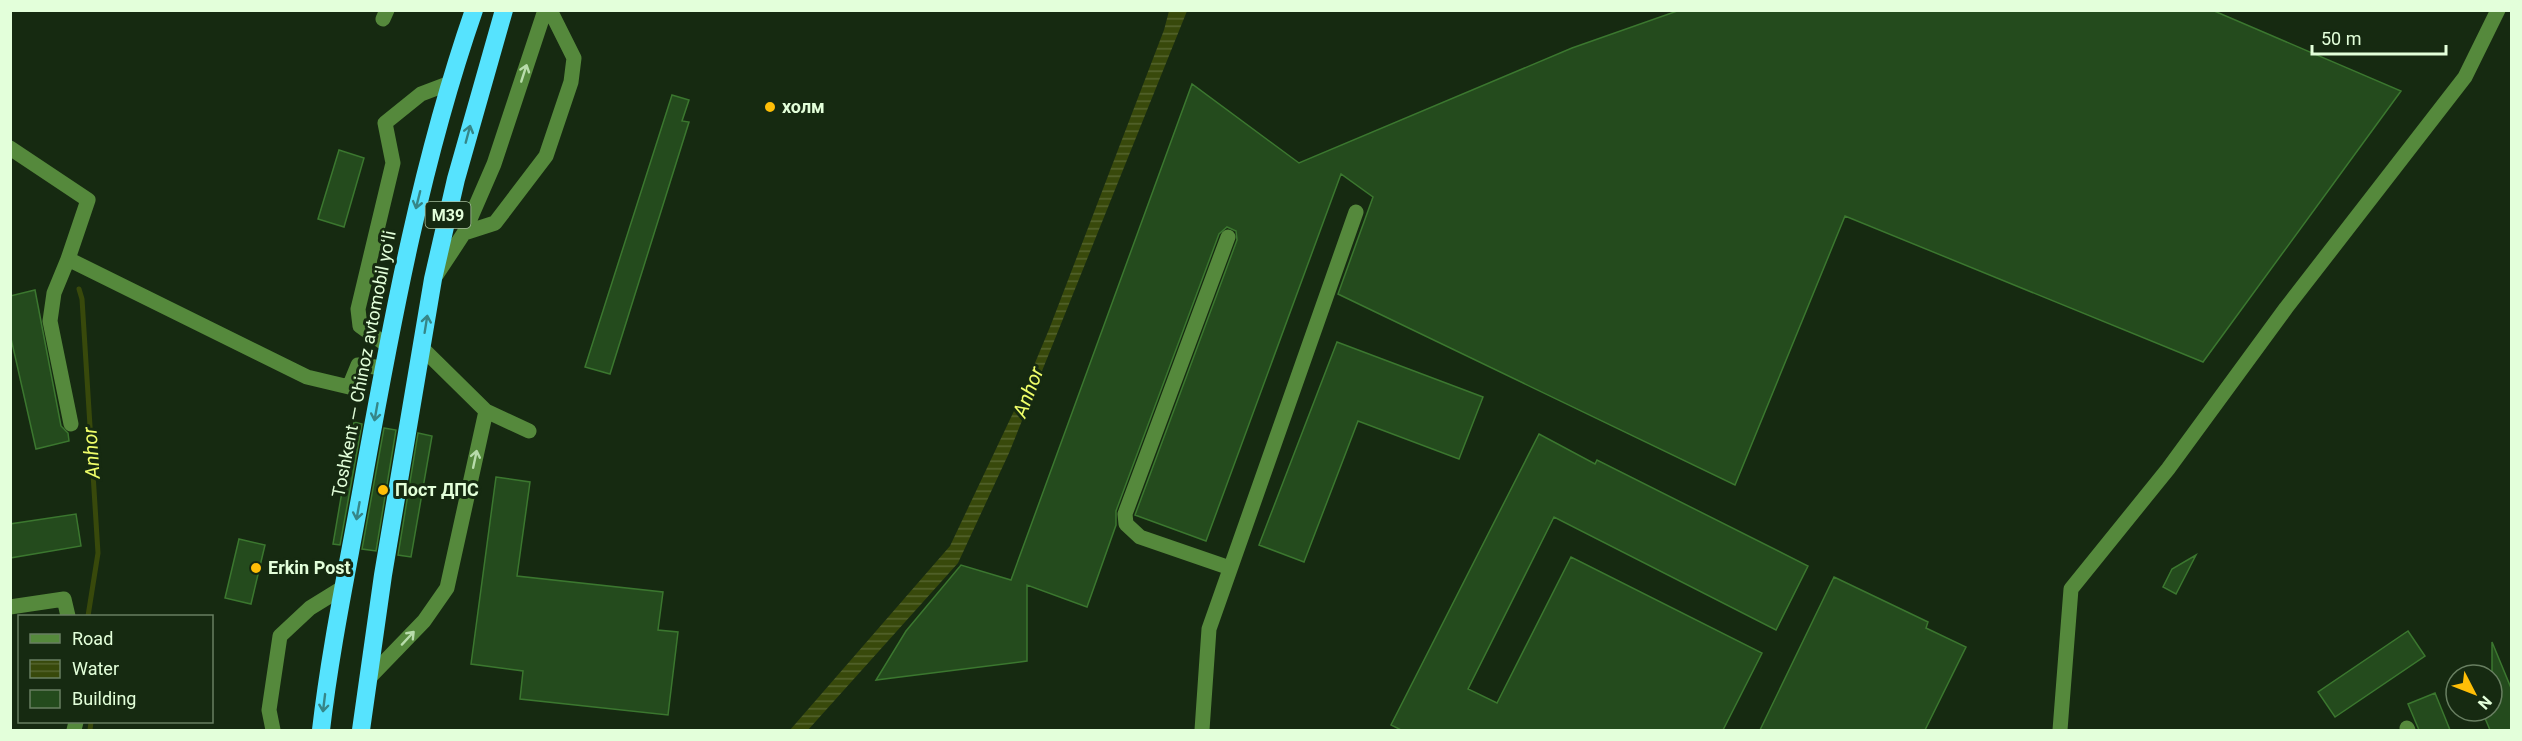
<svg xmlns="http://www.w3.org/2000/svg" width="2522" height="741" viewBox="0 0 2522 741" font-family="Roboto,sans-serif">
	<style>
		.water { fill: url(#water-rules) }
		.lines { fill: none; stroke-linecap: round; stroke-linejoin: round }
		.stream { stroke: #38490b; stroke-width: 5 }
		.building { fill: #244b1d; stroke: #3b772f; stroke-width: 1.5 }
		.minor { stroke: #55893c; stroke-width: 15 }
		.highway { stroke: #56e3fe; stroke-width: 18 }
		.oneway { stroke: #b8dcab }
		.oneway2 { stroke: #368688 }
		.poi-dot { fill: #febe07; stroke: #162a11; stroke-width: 2 }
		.labels { text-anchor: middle; stroke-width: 6; stroke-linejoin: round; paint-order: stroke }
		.shield { fill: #162a11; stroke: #a6bf9e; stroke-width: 1.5 }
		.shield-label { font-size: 16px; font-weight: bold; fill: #e3ffda }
		.poi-label { font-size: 18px; font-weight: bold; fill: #e3ffda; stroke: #162a11; text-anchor: start }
		.street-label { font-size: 18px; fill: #e3ffda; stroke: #162a11 }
		.water-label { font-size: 20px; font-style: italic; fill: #effe69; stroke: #162a11 }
	</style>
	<defs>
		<pattern id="water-rules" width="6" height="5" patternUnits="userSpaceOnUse" patternTransform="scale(1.5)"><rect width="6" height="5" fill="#38490b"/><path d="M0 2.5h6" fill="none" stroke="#55642e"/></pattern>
	</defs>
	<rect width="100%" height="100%" fill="#162a11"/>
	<path class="water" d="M 1169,11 L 1187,11 L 1009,453 L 958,563 L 808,730 L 790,730 L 950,546 L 1022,394 L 1050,327 L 1164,30 Z"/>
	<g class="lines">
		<path class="stream" d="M 79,289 L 82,299 L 98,553 L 88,616
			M 90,730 L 91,722"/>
	</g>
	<path class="building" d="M 1680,10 L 2212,10 L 2401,91 L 2203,362 L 1845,216 L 1735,485 L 1338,294 L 1373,197 L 1341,174 L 1206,541 L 1135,515 L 1237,240 L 1236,231 L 1227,227 L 1219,234 L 1116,511 L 1116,525 L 1087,607 L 1027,585 L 1027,661 L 876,680 L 906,631 L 961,565 L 1011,580 L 1192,84 L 1299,163 L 1572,48 Z
		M 672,95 L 689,100 L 682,121 L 689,122 L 610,374 L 585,367 Z
		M 339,150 L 364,158 L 344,227 L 318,219 Z
		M 35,290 L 61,426 L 68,433 L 69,441 L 36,449 L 10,334 L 10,296 Z
		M 1337,342 L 1483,397 L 1459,459 L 1358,421 L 1304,562 L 1259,545 Z
		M 354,422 L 362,424 L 340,545 L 333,544 Z
		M 384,428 L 396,430 L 376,551 L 362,549 Z
		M 418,433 L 432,436 L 411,557 L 398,555 Z
		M 1539,434 L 1595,464 L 1597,460 L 1808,566 L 1776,630 L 1554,517 L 1468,689 L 1497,703 L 1571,557 L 1762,653 L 1723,730 L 1401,730 L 1391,725 Z
		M 496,477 L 530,482 L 517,576 L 663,592 L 658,630 L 678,632 L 668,715 L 520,699 L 523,671 L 471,664 Z
		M 76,514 L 81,546 L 10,558 L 10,524 Z
		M 239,539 L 265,545 L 251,604 L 225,598 Z
		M 2196,555 L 2176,594 L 2163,587 L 2172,569 Z
		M 1834,577 L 1928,622 L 1926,628 L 1966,647 L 1925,730 L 1760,730 Z
		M 2408,631 L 2425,656 L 2335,717 L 2318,692 Z
		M 2492,642 L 2511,688 L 2511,730 L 2490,730 L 2482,711 L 2492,711 Z
		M 2435,693 L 2450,730 L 2419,730 L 2408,704 Z"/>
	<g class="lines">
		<path class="minor" d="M 383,19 L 387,10
			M 10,148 L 88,200 L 68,259 L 307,377 L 349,387 L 358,365 L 384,368
			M 464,233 L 495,223 L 546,156 L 571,82 L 574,58 L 550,10
			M 1228,237 L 1125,514 L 1126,524 L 1140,537 L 1230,568
			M 68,259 L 54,293 L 50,321 L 71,424
			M 437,274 L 464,233 L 494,164 L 545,10
			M 388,346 L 360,326 L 358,309 L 393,163 L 385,123 L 421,94 L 450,83
			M 486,411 L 529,431
			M 10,607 L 64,599 L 68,616
			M 367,680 L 424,621 L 447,588 L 486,411 L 422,348
			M 2407,728 L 2408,730
			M 74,730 L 76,722
			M 273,730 L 269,710 L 280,636 L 310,608 L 344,587
			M 1202,730 L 1209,629 L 1356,212
			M 2060,730 L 2071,589 L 2168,469 L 2286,308 L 2465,77 L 2498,10"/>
		<path class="highway" d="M 321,730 C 331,643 350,557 365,470 C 393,315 422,160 474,10
			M 361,730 L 383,575 L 433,279 L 456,179 L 504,10"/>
	</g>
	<defs><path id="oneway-shaft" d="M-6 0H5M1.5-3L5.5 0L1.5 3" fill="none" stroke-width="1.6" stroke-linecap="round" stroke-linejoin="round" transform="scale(1.5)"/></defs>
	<g class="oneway">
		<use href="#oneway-shaft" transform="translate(524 73) rotate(-72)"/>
		<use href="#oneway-shaft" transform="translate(475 459) rotate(-78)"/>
		<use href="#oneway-shaft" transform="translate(408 638) rotate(-47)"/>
	</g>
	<g class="oneway2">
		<use href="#oneway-shaft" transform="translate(468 134) rotate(-75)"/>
		<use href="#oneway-shaft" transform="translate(418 200) rotate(104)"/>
		<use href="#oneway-shaft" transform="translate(426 324) rotate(-81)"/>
		<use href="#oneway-shaft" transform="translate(376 412) rotate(100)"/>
		<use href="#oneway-shaft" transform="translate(358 511) rotate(100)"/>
		<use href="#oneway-shaft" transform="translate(324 703) rotate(97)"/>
	</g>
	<g class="poi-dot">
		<circle cx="770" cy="107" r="6"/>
		<circle cx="383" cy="490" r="6"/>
		<circle cx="256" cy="568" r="6"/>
	</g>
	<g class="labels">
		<rect class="shield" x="425.5" y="202" width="45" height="26" rx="4.5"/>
		<g class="shield-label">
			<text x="448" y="221">M39</text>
		</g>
		<g class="poi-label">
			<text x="782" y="113">холм</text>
			<text x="395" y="496">Пост ДПС</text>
			<text x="268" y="574">Erkin Post</text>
		</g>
		<g class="street-label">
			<text transform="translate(364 364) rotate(-79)" y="6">Toshkent — Chinoz avtomobil yoʻli</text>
		</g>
		<g class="water-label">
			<text transform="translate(1028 392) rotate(-69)" y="7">Anhor</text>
			<text transform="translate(91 453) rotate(-94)" y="7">Anhor</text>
		</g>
	</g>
	<rect width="2522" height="741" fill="none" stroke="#e3ffda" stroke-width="24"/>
	<rect x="18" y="615" width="195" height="108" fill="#162a11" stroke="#687f61" stroke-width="1.5"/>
	<rect x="30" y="634" width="30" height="9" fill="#55893c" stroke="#687f61" stroke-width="1.5"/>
	<text x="72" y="645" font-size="18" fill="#e3ffda">Road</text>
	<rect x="30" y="660" width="30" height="18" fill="url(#water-rules)" stroke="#687f61" stroke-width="1.5"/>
	<text x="72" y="675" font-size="18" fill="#e3ffda">Water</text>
	<rect x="30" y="690" width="30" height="18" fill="#244b1d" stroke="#687f61" stroke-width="1.5"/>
	<text x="72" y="705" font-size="18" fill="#e3ffda">Building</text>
	<g transform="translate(2474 693) rotate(132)"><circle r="28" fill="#162a11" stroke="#687f61" stroke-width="1.5"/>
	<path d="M0-4.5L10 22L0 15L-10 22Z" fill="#febe07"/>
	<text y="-9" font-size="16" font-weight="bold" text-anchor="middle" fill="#e3ffda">N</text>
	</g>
	<path d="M2312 45v9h134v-9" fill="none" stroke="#e3ffda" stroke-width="3"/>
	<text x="2321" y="45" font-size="18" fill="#e3ffda" stroke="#162a11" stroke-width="4.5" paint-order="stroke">50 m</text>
</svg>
